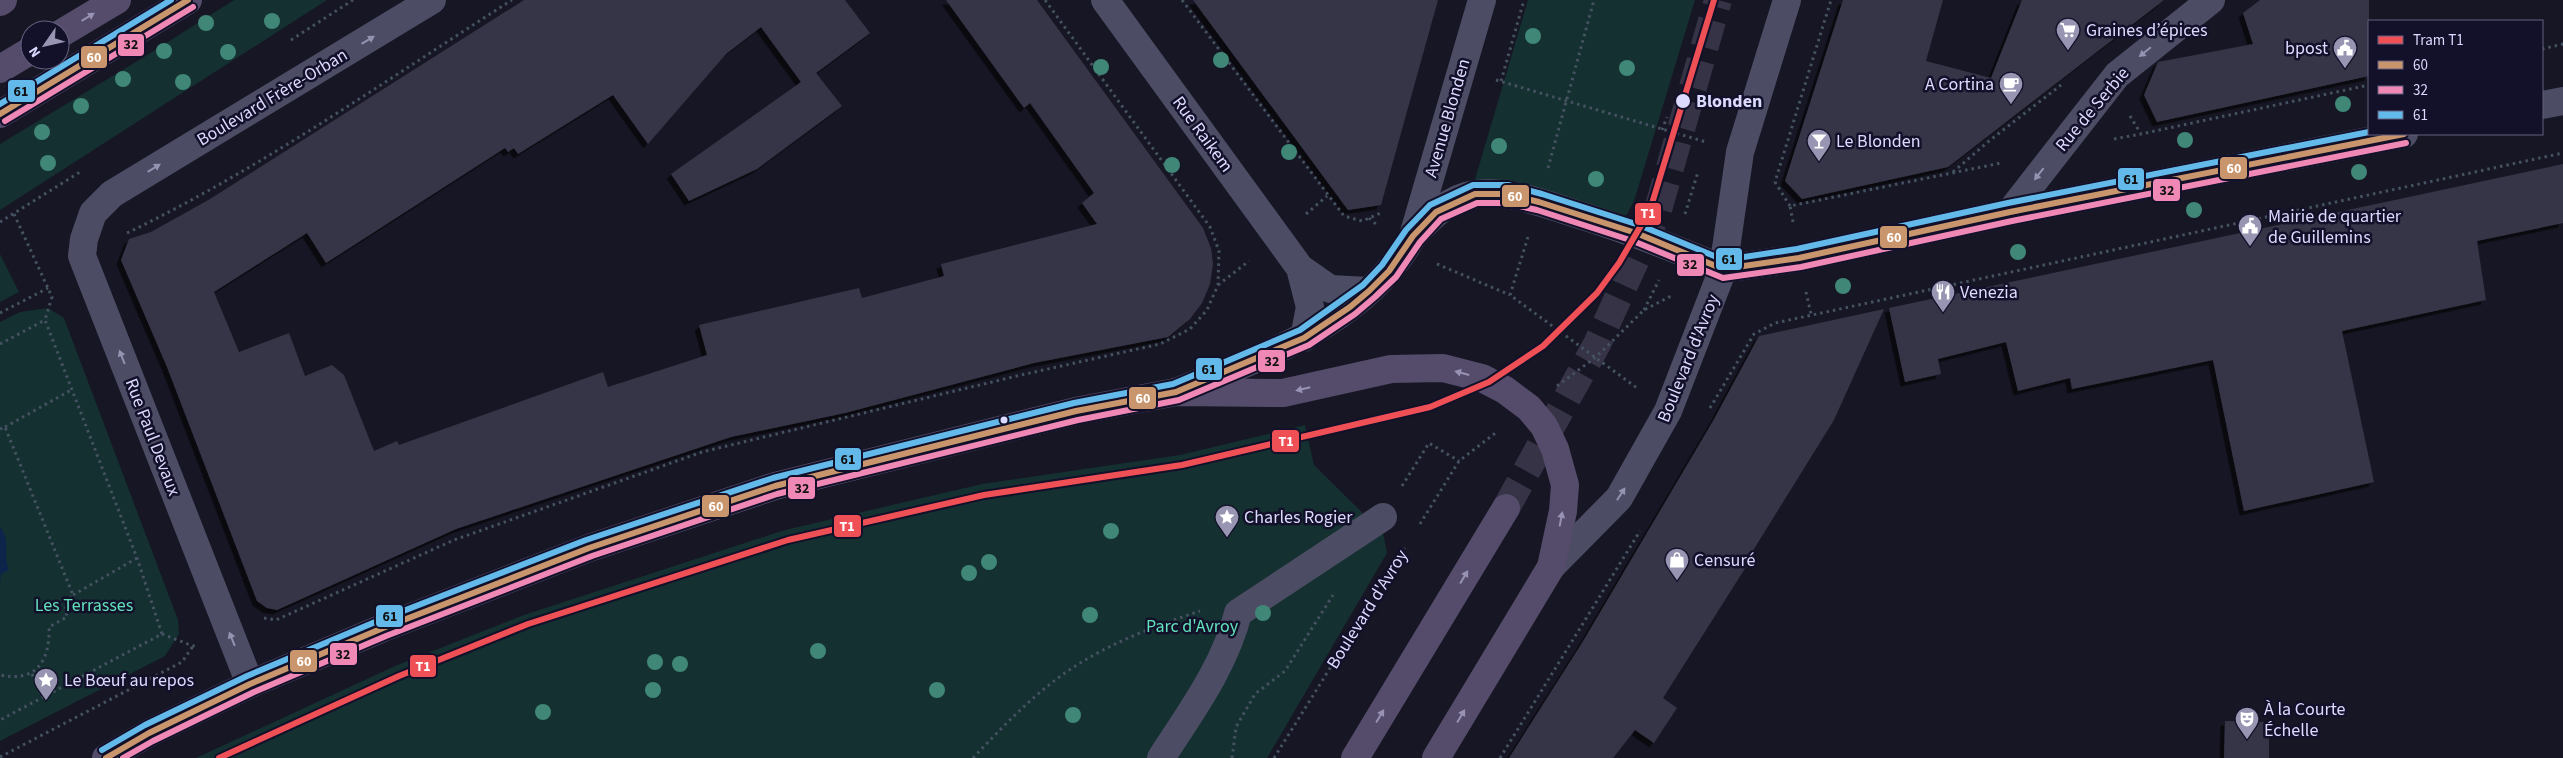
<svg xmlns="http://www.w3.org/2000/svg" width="2563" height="758" viewBox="0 0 2563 758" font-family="'Source Sans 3',sans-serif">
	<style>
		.green { fill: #143030 }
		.water { fill: #0d254a }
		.building { fill: #363446; filter: url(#shadow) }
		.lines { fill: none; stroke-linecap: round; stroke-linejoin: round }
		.major-tunnel { stroke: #353345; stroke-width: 28; stroke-dasharray: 28 14; stroke-linecap: butt }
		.path { stroke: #455261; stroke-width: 3; stroke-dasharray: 2.5 4; stroke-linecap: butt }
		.minor { stroke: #4c4c65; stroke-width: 28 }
		.major { stroke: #544c6a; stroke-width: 28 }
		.bus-1-casing { stroke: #13102a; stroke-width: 10 }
		.bus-2-casing { stroke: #13102a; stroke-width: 10 }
		.bus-3-casing { stroke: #13102a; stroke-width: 10 }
		.bus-1 { stroke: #c9956d; stroke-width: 6 }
		.bus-2 { stroke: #f088b6; stroke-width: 6 }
		.bus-3 { stroke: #63b9e9; stroke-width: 6 }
		.tram-1-casing { stroke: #13102a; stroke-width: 10 }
		.tram-1 { stroke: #ee5056; stroke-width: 6 }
		.tree { fill: #408778 }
		.oneway { fill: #9893b4 }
		.oneway2 { fill: #9493b2 }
		.stop-dot { fill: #dcdaff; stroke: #13102a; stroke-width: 2 }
		.labels { text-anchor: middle; stroke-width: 5; stroke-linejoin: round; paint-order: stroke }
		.poi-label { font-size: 18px; fill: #dcdaff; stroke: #13102a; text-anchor: start }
		.street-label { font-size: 18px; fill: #dcdaff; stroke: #13102a }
		.stop-label { font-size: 18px; font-weight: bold; fill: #dcdaff; stroke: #13102a; text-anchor: start }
		.park-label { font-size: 18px; fill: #62e3bc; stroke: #13102a }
		.line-badge { stroke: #13102a; stroke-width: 2 }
		.badge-label { font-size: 14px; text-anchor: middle; font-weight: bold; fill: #fff }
		.pale-badge-label { font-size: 14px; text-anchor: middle; font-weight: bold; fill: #111 }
	</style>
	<defs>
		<filter id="shadow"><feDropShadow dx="-4.5" dy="4.5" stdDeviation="0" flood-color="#0009"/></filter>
	</defs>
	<rect width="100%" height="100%" fill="#171624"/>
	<path class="green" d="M 234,0 L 327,0 L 0,210 L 0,144 L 144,57 Z
		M 1528,0 L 1695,0 L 1634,201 L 1616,235 L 1473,186 Z
		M 0,254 L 19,292 L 0,302 Z
		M 48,308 L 64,318 L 178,620 L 179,634 L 165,656 L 0,741 L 0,322 L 20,312 Z
		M 1305,425 L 1314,465 L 1383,533 L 1387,553 L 1267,758 L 196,758 L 395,666 L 524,615 L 785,530 L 982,484 L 1180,455 Z"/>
	<path class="water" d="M 0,527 C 11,540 3,555 9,570 L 1,574 L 0,585 Z"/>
	<path class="building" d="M 524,0 L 845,0 L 870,33 L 816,73 L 842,106 L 757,169 L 689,201 L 671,174 L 801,82 L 761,27 L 726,54 L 648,144 L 613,95 L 518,154 L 514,148 L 508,152 L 505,148 L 326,263 L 307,233 L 214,292 L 239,352 L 289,333 L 305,376 L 332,365 L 344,375 L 374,451 L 397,441 L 399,445 L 603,372 L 608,387 L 707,355 L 699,325 L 859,288 L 862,298 L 944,276 L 941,264 L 1097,224 L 1082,203 L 1094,193 L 1030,103 L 1024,108 L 946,0 L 1037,0 L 1203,228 L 1211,248 L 1213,264 L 1210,284 L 1202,303 L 1190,319 L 1168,337 L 1034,363 L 845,413 L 731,437 L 456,529 L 277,610 L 267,608 L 257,601 L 167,367 L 121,260 L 129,239 L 151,232 L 210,199 Z
		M 1193,0 L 1438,0 L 1381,205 L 1348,210 Z
		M 1843,0 L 1943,0 L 1926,61 L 1991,78 L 2022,0 L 2164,0 L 1948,167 L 1802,199 L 1785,181 Z
		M 2260,0 L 2369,0 L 2369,76 L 2157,122 L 2144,95 L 2158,62 L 2253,44 L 2243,13 Z
		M 2563,164 L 2563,223 L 2477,241 L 2486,300 L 2342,331 L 2374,482 L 2244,511 L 2213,360 L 2072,389 L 2070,378 L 2018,391 L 2006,342 L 1938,359 L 1941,374 L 1905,382 L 1889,308 Z
		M 1884,309 L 1834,420 L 1749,557 L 1751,559 L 1663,698 L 1677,708 L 1654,743 L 1635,730 L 1613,758 L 1509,758 L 1582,643 L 1713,421 L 1759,336 Z
		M 2225,721 L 2269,722 L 2269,758 L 2224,758 Z"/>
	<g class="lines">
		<path class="major-tunnel" d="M 1506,508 L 1597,344 L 1657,213 L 1718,0"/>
		<path class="path" d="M 1182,0 L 1344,216 L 1362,221 L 1381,213
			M 291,40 L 353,0
			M 2542,49 L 2563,44
			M 1496,80 L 1706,142
			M 1501,81 L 1524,0
			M 2130,116 L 2141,134 L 2369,85
			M 1662,130 L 1667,117
			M 2114,139 L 2141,134
			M 1548,168 L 1594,0
			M 1953,172 L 1989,141 L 2061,85
			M 1790,206 L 1775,182 L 1831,0
			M 14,214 L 52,297 L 45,320
			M 1306,214 L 1327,196
			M 1685,214 L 1698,172
			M 1369,218 L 1378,226
			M 0,222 L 80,172
			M 1793,222 L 1790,206 L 2001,163
			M 127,233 C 262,168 386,80 512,0
			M 1528,237 L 1510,295 L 1637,388
			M 1437,264 L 1510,295
			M 1218,285 L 1249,261
			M 1806,292 L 1811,314
			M 1644,310 L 1659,280
			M 0,313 L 48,288
			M 0,344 L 45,320 L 137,558 L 162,634 L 0,720
			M 1557,386 L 1596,357 L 1644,310 L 1673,295
			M 1710,408 L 1754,334 L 1775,323 L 2563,153
			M 5,427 L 73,389
			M 0,429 L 5,427 L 73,595 L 65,603 L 67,617 L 49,627 C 50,660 37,683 0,675
			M 1402,486 L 1429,443 L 1459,461
			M 1420,524 L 1459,461 L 1498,431
			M 73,595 L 137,558
			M 264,618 L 276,620 L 454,540 L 702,452 L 1021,375 L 1160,344 L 1190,329 L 1207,310 L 1218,285 L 1219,251 L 1210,227 L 1045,0
			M 162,634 L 193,646 L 196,645
			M 32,674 L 43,697
			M 0,757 L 182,662 L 193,646
			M 973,758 C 1009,720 1047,680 1094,655 C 1128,636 1164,623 1200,611
			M 1232,758 L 1236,727 L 1255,694 L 1285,671 L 1333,595
			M 1274,758 L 1405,548
			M 1500,758 L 1640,531"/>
		<path class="minor" d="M 1105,0 L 1300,268 L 1310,307 L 1304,338
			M 2542,105 L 2563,101
			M 2010,212 L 2117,75 L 2211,0
			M 1414,235 C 1431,217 1450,197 1476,194 C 1509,190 1542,203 1573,213 C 1625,229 1674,248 1723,269
			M 1300,268 L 1330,289 L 1369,291
			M 1723,269 L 1799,258 L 2010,212 L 2404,134
			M 1176,392 C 1264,355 1363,325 1413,236 L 1482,0
			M 1551,567 L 1619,498 L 1668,411 L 1723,269 L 1740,152 L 1787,0
			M 250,684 L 82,256 L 84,239 L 93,213 L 112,194 L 432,0
			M 1161,758 C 1190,713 1225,666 1238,613 L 1383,517"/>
		<path class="major" d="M 0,2 L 3,0
			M 60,34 L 117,0
			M 0,69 L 30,51
			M 0,114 L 188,0
			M 106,758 L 149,733 L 250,684 L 383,628 L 589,548 L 775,486 L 1076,411 L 1176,392 L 1283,393 L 1391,369 L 1443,368 L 1482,378 L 1505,390 L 1529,408 L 1544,426 L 1555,449 L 1565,485 L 1563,511 L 1551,567 L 1436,758
			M 1355,758 L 1506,508"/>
		<defs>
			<path id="bus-1" d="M 0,114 L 188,0
				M 1723,269 L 1799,258 L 2010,212 L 2404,134
				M 106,758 L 149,733 L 250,684 L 383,628 L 589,548 L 775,486 L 1076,411 L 1176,392 L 1304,338 L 1350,307 L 1369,291 L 1389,271 L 1413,236 L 1436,212 L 1475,194 L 1507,194 L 1539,202 L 1636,233 L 1723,269"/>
			<path id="bus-2" d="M 5,121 L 193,7
				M 123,758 L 153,741 L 254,692 L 386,636 L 592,556 L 777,494 L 1078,420 L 1179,400 L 1309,345 L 1355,314 L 1375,297 L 1396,277 L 1420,242 L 1441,219 L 1477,203 L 1506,203 L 1537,210 L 1633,241 L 1723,278 L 1801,267 L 2012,221 L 2406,143"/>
			<path id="bus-3" d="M 0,104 L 171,0
				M 102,750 L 145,725 L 247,676 L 380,620 L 586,540 L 773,478 L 1074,403 L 1173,384 L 1300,330 L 1363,285 L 1382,265 L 1406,230 L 1430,205 L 1473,185 L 1508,185 L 1542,194 L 1639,225 L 1724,260 L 1797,249 L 2008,203 L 2369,132"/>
		</defs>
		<use href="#bus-1" class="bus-1-casing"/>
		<use href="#bus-2" class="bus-2-casing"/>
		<use href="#bus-3" class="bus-3-casing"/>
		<use href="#bus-1" class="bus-1"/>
		<use href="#bus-2" class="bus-2"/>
		<use href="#bus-3" class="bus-3"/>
		<defs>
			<path id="tram-1" d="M 219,758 L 399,676 L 528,624 L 788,540 L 984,495 L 1182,465 L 1430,407 L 1489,382 L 1543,346 L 1597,293 L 1619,263 L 1650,210 L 1714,0"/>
		</defs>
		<use href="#tram-1" class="tram-1-casing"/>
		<use href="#tram-1" class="tram-1"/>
	</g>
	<g class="tree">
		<circle cx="272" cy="21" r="8"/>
		<circle cx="206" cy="23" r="8"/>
		<circle cx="1533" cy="36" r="8"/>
		<circle cx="164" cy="51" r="8"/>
		<circle cx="228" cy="52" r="8"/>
		<circle cx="1221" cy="60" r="8"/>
		<circle cx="1101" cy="67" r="8"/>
		<circle cx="1627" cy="68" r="8"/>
		<circle cx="123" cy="79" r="8"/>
		<circle cx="183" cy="82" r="8"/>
		<circle cx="2343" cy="104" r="8"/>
		<circle cx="81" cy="106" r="8"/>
		<circle cx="42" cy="132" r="8"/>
		<circle cx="2185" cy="140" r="8"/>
		<circle cx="1499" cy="146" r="8"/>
		<circle cx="1289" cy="152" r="8"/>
		<circle cx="48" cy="163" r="8"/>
		<circle cx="1172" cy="165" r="8"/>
		<circle cx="2359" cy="172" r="8"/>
		<circle cx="1596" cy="179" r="8"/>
		<circle cx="2194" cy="210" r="8"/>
		<circle cx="2018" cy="252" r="8"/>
		<circle cx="1843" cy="286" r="8"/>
		<circle cx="1111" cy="531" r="8"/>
		<circle cx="989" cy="562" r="8"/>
		<circle cx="969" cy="573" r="8"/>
		<circle cx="1263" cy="613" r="8"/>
		<circle cx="1090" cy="615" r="8"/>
		<circle cx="818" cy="651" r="8"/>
		<circle cx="655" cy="662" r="8"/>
		<circle cx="680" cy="664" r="8"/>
		<circle cx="653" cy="690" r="8"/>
		<circle cx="937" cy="690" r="8"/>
		<circle cx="543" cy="712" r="8"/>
		<circle cx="1073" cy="715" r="8"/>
	</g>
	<defs><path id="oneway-solid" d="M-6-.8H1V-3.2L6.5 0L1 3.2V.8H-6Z" transform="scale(1.25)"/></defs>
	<g class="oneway">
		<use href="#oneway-solid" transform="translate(88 17) rotate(-31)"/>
		<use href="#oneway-solid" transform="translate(1462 373) rotate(-165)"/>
		<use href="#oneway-solid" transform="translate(1303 389) rotate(167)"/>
		<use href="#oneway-solid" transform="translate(1561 519) rotate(-79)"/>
		<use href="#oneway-solid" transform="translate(1464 577) rotate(-59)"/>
		<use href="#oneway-solid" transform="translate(1380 716) rotate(-59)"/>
		<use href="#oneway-solid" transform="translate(1461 716) rotate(-59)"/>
	</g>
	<g class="oneway2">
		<use href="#oneway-solid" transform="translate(368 40) rotate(-31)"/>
		<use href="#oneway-solid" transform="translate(2145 52) rotate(141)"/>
		<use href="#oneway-solid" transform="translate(154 168) rotate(-31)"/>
		<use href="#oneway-solid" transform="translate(2039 174) rotate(128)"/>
		<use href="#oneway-solid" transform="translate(122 357) rotate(-111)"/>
		<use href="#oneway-solid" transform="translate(1621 494) rotate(-57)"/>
		<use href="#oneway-solid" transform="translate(232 639) rotate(-112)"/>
	</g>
	<defs>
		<symbol id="supermarket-pin" viewBox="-11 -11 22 30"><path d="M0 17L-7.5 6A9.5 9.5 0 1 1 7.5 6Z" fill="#9795b2" stroke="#13102a"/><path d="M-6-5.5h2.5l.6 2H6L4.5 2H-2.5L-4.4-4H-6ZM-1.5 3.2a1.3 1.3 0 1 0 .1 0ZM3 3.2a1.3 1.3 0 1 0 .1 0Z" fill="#fff"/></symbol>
		<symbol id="civic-pin" viewBox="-11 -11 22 30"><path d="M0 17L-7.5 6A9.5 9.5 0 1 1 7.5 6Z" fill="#9795b2" stroke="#13102a"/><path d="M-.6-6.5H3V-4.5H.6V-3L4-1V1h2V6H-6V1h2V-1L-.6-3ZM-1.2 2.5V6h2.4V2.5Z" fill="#fff"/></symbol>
		<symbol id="cafe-pin" viewBox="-11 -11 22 30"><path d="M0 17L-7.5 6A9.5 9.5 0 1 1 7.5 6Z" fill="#9795b2" stroke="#13102a"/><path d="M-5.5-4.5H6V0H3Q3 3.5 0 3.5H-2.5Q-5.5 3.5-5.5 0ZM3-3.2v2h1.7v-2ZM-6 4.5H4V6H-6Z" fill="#fff"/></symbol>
		<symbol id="bar-pin" viewBox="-11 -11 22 30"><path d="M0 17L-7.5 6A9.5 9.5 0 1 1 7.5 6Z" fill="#9795b2" stroke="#13102a"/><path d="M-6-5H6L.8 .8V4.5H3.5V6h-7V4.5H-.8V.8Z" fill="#fff"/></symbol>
		<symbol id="restaurant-pin" viewBox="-11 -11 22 30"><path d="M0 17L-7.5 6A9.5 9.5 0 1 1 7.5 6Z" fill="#9795b2" stroke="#13102a"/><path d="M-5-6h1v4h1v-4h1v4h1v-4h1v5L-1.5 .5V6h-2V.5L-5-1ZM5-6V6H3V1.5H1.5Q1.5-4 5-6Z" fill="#fff"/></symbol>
		<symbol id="sight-pin" viewBox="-11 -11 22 30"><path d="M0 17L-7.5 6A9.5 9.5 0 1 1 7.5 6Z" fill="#9795b2" stroke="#13102a"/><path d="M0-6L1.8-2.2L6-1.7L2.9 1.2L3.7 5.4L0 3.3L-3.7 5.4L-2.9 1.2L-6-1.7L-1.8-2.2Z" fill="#fff"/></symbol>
		<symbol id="shop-pin" viewBox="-11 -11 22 30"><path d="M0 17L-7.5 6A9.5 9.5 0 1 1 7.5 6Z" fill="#9795b2" stroke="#13102a"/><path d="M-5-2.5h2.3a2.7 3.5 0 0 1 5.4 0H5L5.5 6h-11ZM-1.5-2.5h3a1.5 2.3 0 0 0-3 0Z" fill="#fff"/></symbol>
		<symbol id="theatre-pin" viewBox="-11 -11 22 30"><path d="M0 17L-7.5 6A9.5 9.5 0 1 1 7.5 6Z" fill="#9795b2" stroke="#13102a"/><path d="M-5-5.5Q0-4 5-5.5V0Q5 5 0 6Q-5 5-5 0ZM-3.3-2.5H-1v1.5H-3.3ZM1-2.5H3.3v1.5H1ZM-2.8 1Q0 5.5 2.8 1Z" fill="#fff"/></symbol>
	</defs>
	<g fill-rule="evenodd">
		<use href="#supermarket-pin" x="2054" y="16" width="28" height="38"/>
		<use href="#civic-pin" x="2331" y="34" width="28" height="38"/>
		<use href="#cafe-pin" x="1997" y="70" width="28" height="38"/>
		<use href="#bar-pin" x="1805" y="127" width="28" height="38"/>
		<use href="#civic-pin" x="2236" y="212" width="28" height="38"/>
		<use href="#restaurant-pin" x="1929" y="278" width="28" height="38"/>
		<use href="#sight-pin" x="1213" y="503" width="28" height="38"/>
		<use href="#shop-pin" x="1663" y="546" width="28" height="38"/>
		<use href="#sight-pin" x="32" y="666" width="28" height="38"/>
		<use href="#theatre-pin" x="2233" y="705" width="28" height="38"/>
	</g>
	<g class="stop-dot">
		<circle cx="1683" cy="101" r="8"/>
		<circle cx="1004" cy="420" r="4.5"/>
	</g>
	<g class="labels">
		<g class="poi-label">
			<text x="2086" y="36">Graines d’épices</text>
			<text x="2328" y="54" text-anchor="end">bpost</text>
			<text x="1994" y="90" text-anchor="end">A Cortina</text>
			<text x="1836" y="147">Le Blonden</text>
			<text x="2268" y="222">Mairie de quartier<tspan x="2268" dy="21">de Guillemins</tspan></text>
			<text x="1960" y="298">Venezia</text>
			<text x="1244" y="523">Charles Rogier</text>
			<text x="1694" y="566">Censuré</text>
			<text x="64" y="686">Le Bœuf au repos</text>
			<text x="2264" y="715">À la Courte<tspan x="2264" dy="21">Échelle</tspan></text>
		</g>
		<g class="street-label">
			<text transform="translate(272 97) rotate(-31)" y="6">Boulevard Frère-Orban</text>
			<text transform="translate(2092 109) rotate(-50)" y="6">Rue de Serbie</text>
			<text transform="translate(1447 118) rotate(-74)" y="6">Avenue Blonden</text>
			<text transform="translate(1203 134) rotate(54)" y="6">Rue Raikem</text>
			<text transform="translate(1688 358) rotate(-68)" y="6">Boulevard d'Avroy</text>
			<text transform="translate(153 437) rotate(69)" y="6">Rue Paul Devaux</text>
			<text transform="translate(1367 609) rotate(-58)" y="6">Boulevard d'Avroy</text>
		</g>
		<g class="stop-label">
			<text x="1696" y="107">Blonden</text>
		</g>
		<g class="park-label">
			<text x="84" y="611">Les Terrasses</text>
			<text x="1192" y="632">Parc d'Avroy</text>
		</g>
	</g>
	<g class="line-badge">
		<rect x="117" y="33" width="28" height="24" rx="5" fill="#f088b6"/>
		<rect x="80" y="45" width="28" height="24" rx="5" fill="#c9956d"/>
		<rect x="7" y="79" width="29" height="24" rx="5" fill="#63b9e9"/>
		<rect x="2219" y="156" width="29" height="24" rx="5" fill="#c9956d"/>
		<rect x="2117" y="167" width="28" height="24" rx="5" fill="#63b9e9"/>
		<rect x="2152" y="178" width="29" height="24" rx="5" fill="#f088b6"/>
		<rect x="1501" y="184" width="29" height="24" rx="5" fill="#c9956d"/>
		<rect x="1634" y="202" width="28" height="24" rx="5" fill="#ee5056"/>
		<rect x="1879" y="225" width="29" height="24" rx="5" fill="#c9956d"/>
		<rect x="1715" y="247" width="28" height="24" rx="5" fill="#63b9e9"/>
		<rect x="1676" y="253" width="29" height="24" rx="5" fill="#f088b6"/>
		<rect x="1257" y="349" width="29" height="24" rx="5" fill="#f088b6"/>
		<rect x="1195" y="357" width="28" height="24" rx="5" fill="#63b9e9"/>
		<rect x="1128" y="386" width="29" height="24" rx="5" fill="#c9956d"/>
		<rect x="1271" y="429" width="29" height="24" rx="5" fill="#ee5056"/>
		<rect x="834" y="447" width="28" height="24" rx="5" fill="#63b9e9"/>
		<rect x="787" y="476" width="29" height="24" rx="5" fill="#f088b6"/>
		<rect x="701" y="494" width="29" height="24" rx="5" fill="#c9956d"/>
		<rect x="833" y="514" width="29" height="24" rx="5" fill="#ee5056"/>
		<rect x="375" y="604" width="29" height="24" rx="5" fill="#63b9e9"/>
		<rect x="329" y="642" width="29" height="24" rx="5" fill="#f088b6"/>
		<rect x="289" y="649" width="29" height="24" rx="5" fill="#c9956d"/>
		<rect x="409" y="654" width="28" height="24" rx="5" fill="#ee5056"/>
	</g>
	<g class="badge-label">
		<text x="94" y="62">60</text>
		<text x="2234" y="173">60</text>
		<text x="1515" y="201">60</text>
		<text x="1648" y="218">T1</text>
		<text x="1894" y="242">60</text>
		<text x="1143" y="403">60</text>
		<text x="1286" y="446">T1</text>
		<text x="716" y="511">60</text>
		<text x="847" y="531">T1</text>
		<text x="304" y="666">60</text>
		<text x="423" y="671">T1</text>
	</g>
	<g class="pale-badge-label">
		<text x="131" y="49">32</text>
		<text x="21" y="96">61</text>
		<text x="2131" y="184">61</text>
		<text x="2167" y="195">32</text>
		<text x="1729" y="264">61</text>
		<text x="1690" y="269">32</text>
		<text x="1272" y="366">32</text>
		<text x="1209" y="374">61</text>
		<text x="848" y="464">61</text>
		<text x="802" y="493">32</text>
		<text x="390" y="621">61</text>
		<text x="343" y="659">32</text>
	</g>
	<rect x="2368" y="20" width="175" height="115" fill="#13102a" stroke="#63617f"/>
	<rect x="2378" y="36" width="25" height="8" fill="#ee5056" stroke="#63617f"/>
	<text x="2413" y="45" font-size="15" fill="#dcdaff">Tram T1</text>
	<rect x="2378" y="61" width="25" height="8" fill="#c9956d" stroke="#63617f"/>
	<text x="2413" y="70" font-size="15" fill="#dcdaff">60</text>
	<rect x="2378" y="86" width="25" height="8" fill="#f088b6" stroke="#63617f"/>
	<text x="2413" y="95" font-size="15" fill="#dcdaff">32</text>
	<rect x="2378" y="111" width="25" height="8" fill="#63b9e9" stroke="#63617f"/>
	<text x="2413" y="120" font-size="15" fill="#dcdaff">61</text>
	<g transform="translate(45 45) rotate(236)"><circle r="24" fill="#13102a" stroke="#63617f"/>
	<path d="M0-4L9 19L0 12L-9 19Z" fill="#9795b2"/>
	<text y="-8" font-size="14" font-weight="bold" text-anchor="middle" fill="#dcdaff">N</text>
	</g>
</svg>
